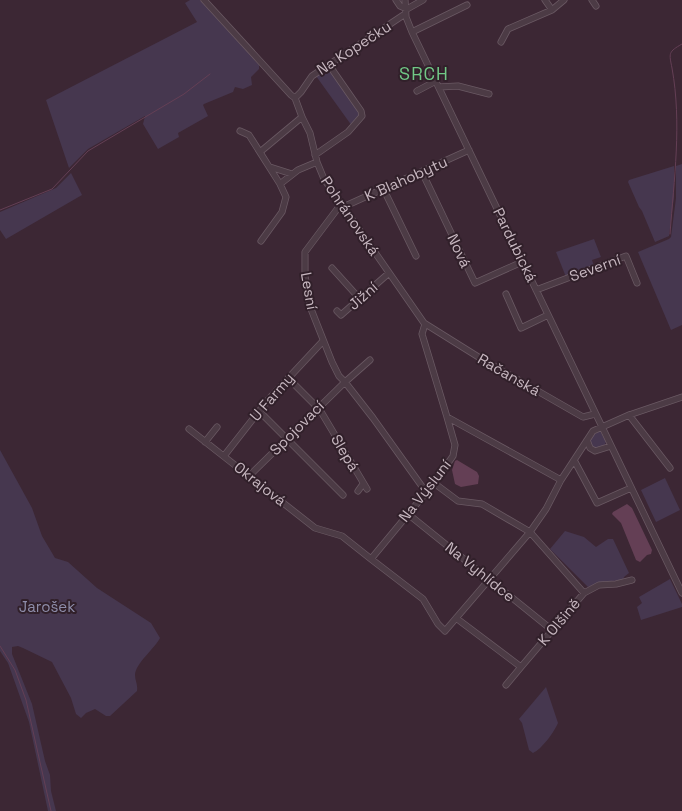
<svg xmlns="http://www.w3.org/2000/svg" width="682" height="811" viewBox="0 0 682 811" font-family="'Space Grotesk',sans-serif">
	<style>
		.green { fill: #46374f }
		.water { fill: #643f55 }
		.lines { fill: none; stroke-linecap: round; stroke-linejoin: round }
		.stream { stroke: #643f55; stroke-width: 1 }
		.minor-casing { stroke: #6a5963; stroke-width: 7 }
		.minor { stroke: #4c3b45; stroke-width: 5.5 }
		.labels { text-anchor: middle; stroke-width: 4; stroke-linejoin: round; paint-order: stroke }
		.street-label { font-size: 15px; fill: #c7b7c0; stroke: #31202a }
		.park-label { font-size: 15px; fill: #8e8daa; stroke: #31202a }
		.quarter-label { font-size: 18px; letter-spacing: 1px; fill: #71c886; stroke: #31202a }
	</style>
	<rect width="100%" height="100%" fill="#3c2734"/>
	<path class="green" d="M 190,0 L 200,0 L 259,65 L 259,69 L 251,77 L 252,85 L 243,89 L 235,87 L 233,92 L 204,104 L 203,105 L 208,116 L 178,133 L 179,137 L 158,149 L 143,124 L 145,116 L 88,149 L 69,168 L 46,100 L 197,22 L 185,3 Z
		M 327,69 L 330,70 L 359,110 L 360,117 L 352,126 L 316,76 Z
		M 682,164 L 682,325 L 671,330 L 638,252 L 669,239 L 671,237 L 676,198 L 676,166 Z
		M 674,166 L 674,197 L 669,236 L 655,242 L 642,211 L 639,207 L 628,182 L 629,180 Z
		M 71,173 L 82,195 L 6,239 L 0,230 L 0,212 L 56,188 Z
		M 594,239 L 601,257 L 592,260 L 594,266 L 566,277 L 556,252 Z
		M 600,431 L 606,442 L 604,446 L 598,449 L 592,447 L 589,441 L 593,435 Z
		M 0,450 L 32,508 L 42,536 L 55,558 L 68,562 L 97,588 L 151,623 L 160,638 C 155,648 135,664 135,675 C 135,681 138,684 137,691 L 110,716 L 106,716 L 95,709 L 86,713 L 81,718 L 76,714 L 71,698 L 52,662 L 23,648 L 18,646 L 12,647 L 12,654 L 32,704 L 45,761 L 50,775 L 51,791 L 56,811 L 48,811 L 29,722 L 8,663 L 0,651 Z
		M 665,478 L 680,510 L 656,522 L 641,490 Z
		M 565,531 L 584,537 L 596,547 L 608,539 L 613,539 L 629,573 L 624,577 L 623,580 L 601,582 L 588,587 L 550,549 Z
		M 670,579 L 682,604 L 682,607 L 641,620 L 637,607 L 642,603 L 639,597 Z
		M 546,687 L 558,723 C 554,732 542,749 533,753 L 529,750 L 522,723 L 519,719 Z"/>
	<path class="water" d="M 457,460 L 477,472 L 479,476 L 478,484 L 461,487 L 455,484 L 452,470 L 455,461 Z
		M 627,504 L 632,508 L 652,550 L 651,554 L 647,555 L 640,562 L 636,560 L 621,523 L 612,514 L 613,512 Z"/>
	<g class="lines">
		<path class="stream" d="M 0,210 L 52,189 L 88,151 L 184,94 L 210,74
			M 670,234 C 674,179 682,123 672,68 C 669,53 668,52 682,44
			M 0,646 L 15,670 L 26,700 L 51,811"/>
		<defs>
			<path id="minor" d="M 204,0 L 291,95 L 295,98
				M 396,0 L 400,6 L 407,9 L 423,0
				M 405,0 L 406,17 L 412,32 L 682,593
				M 545,0 L 552,10
				M 592,0 L 596,6
				M 412,32 L 467,5
				M 501,42 L 508,29 L 552,10 L 564,0
				M 439,87 L 458,86 L 489,94
				M 417,91 L 436,81
				M 295,98 L 302,117 L 310,133 L 317,162 L 324,179 L 424,323 L 480,358 L 583,417 L 595,414
				M 295,98 L 301,92 L 312,76 L 405,14
				M 240,131 L 249,135 L 280,184 L 286,197 L 282,212 L 261,241
				M 260,152 L 302,117
				M 315,155 L 348,132 L 362,116 L 361,111 L 329,65
				M 270,167 L 292,174
				M 422,172 L 475,283 L 522,262
				M 280,184 L 298,170 L 317,162
				M 384,190 L 416,256
				M 343,207 L 469,150
				M 332,268 L 360,299
				M 536,290 L 626,256 L 637,283
				M 506,294 L 521,328 L 548,315
				M 337,311 L 341,315 L 389,273
				M 425,324 L 422,334 L 447,417 L 561,480 L 593,431 L 629,415 L 682,397
				M 370,360 L 345,382 L 373,418 L 426,492
				M 288,378 L 320,410 L 367,489
				M 259,411 L 343,495
				M 629,415 L 670,468
				M 189,429 L 315,528 L 342,536 L 371,559 L 423,599 L 438,624 L 445,631 L 530,532 L 546,509 L 561,480
				M 587,440 L 590,448 L 595,451 L 611,446
				M 205,442 L 217,427
				M 224,456 L 267,401 L 323,341
				M 574,460 L 597,503 L 631,488
				M 250,475 L 345,382 L 339,376 L 332,362 L 311,309 L 305,276 L 305,252 L 341,204
				M 434,483 L 458,501 L 482,504 L 530,532 L 584,593
				M 358,491 L 363,484
				M 408,514 L 552,630
				M 371,559 L 434,483 L 453,456 L 455,445 L 447,417
				M 456,618 L 521,667 L 506,685
				M 521,667 L 584,593 L 599,585 L 616,584 L 632,580"/>
		</defs>
		<use href="#minor" class="minor-casing"/>
		<use href="#minor" class="minor"/>
	</g>
	<g class="labels">
		<g class="street-label">
			<text transform="translate(354 48) rotate(-33)" y="5">Na Kopečku</text>
			<text transform="translate(406 179) rotate(-24)" y="5">K Blahobytu</text>
			<text transform="translate(350 216) rotate(56)" y="5">Pohránovská</text>
			<text transform="translate(515 245) rotate(64)" y="5">Pardubická</text>
			<text transform="translate(459 251) rotate(65)" y="5">Nová</text>
			<text transform="translate(595 268) rotate(-20)" y="5">Severní</text>
			<text transform="translate(309 291) rotate(80)" y="5">Lesní</text>
			<text transform="translate(363 296) rotate(-42)" y="5">Jižní</text>
			<text transform="translate(509 375) rotate(30)" y="5">Račanská</text>
			<text transform="translate(272 397) rotate(-49)" y="5">U Farmy</text>
			<text transform="translate(297 428) rotate(-45)" y="5">Spojovací</text>
			<text transform="translate(345 453) rotate(59)" y="5">Slepá</text>
			<text transform="translate(260 484) rotate(38)" y="5">Okrajová</text>
			<text transform="translate(425 491) rotate(-52)" y="5">Na Výsluní</text>
			<text transform="translate(480 572) rotate(39)" y="5">Na Vyhlídce</text>
			<text transform="translate(559 622) rotate(-50)" y="5">K Olšině</text>
		</g>
		<g class="park-label">
			<text x="47" y="612">Jarošek</text>
		</g>
		<g class="quarter-label">
			<text x="424" y="80">SRCH</text>
		</g>
	</g>
</svg>
